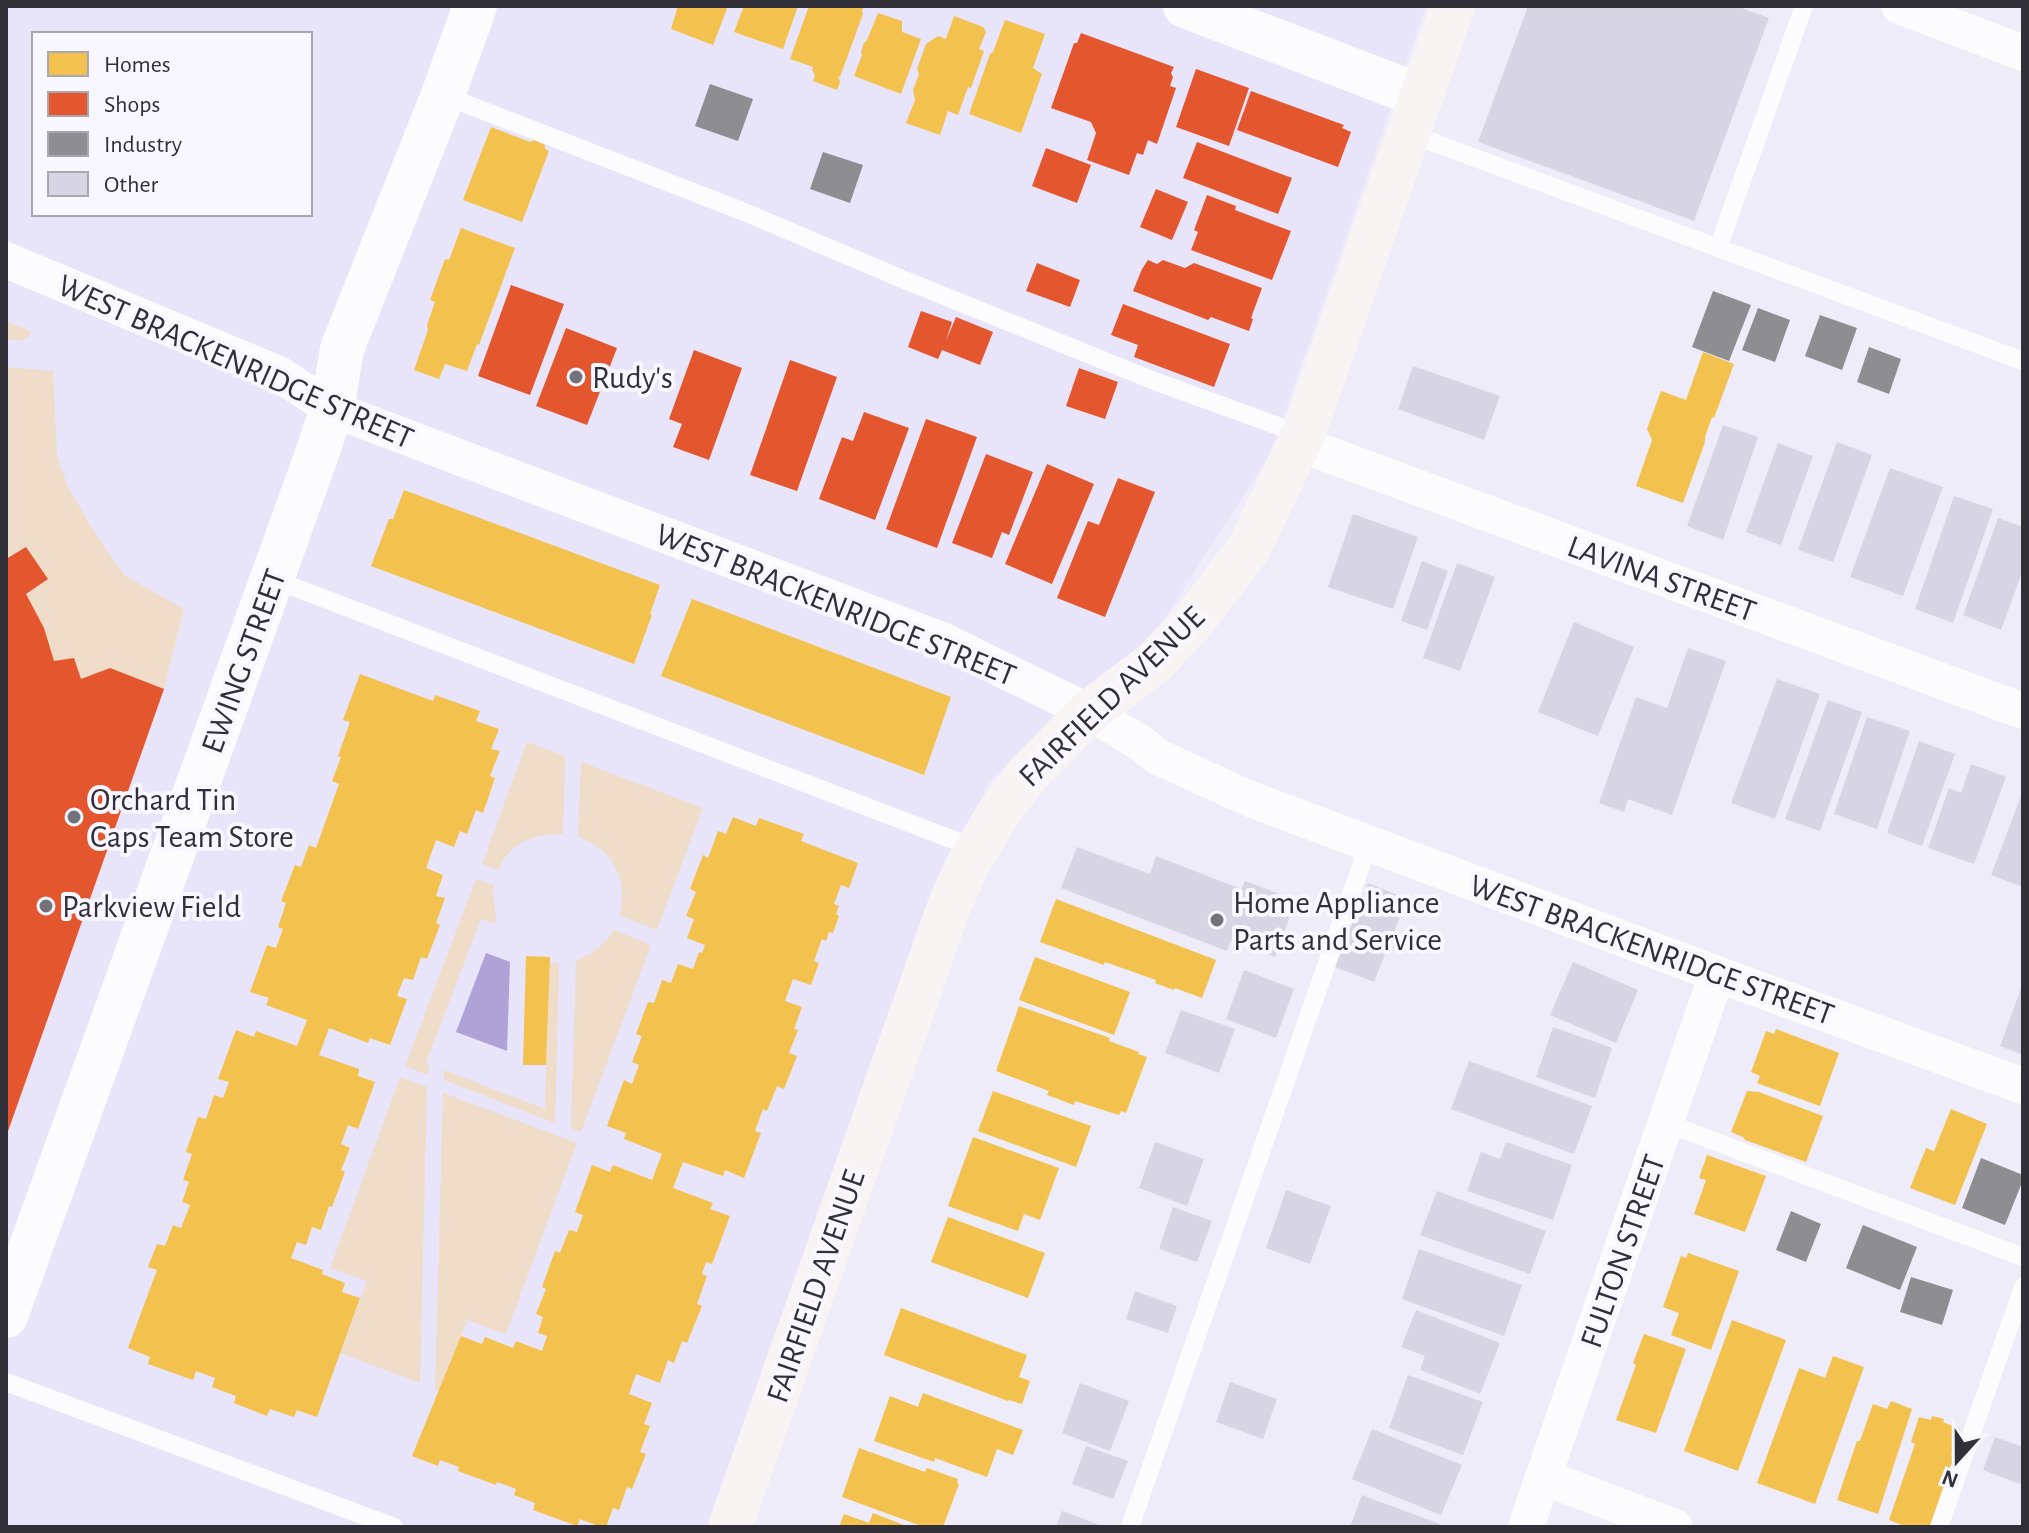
<svg xmlns="http://www.w3.org/2000/svg" width="2029" height="1533" viewBox="0 0 2029 1533" font-family="'Alegreya Sans',sans-serif">
	<style>
		.built { fill: #e8e4fa; fill-rule: evenodd }
		.green { fill: #efdcc9 }
		.water { fill: #afa2d6 }
		.homes { fill: #f2c14e }
		.shops { fill: #e4572e }
		.industry { fill: #8d8d92 }
		.building { fill: #d7d5e3 }
		.lines { fill: none; stroke-linecap: round; stroke-linejoin: round }
		.service { stroke: #fcfcfe; stroke-width: 18 }
		.minor { stroke: #fcfcfe; stroke-width: 36 }
		.tertiary { stroke: #fcfcfe; stroke-width: 44 }
		.secondary { stroke: #f7f4f3; stroke-width: 44 }
		.poi-dot { fill: #73717b; stroke: #f8f6ff; stroke-width: 3 }
		.labels { text-anchor: middle; stroke-width: 8; stroke-linejoin: round; paint-order: stroke }
		.street-label { font-size: 32px; fill: #312f37; stroke: #f8f6ff }
		.poi-label { font-size: 32px; fill: #312f37; stroke: #f8f6ff; text-anchor: start }
	</style>
	<rect width="100%" height="100%" fill="#eeecf8"/>
	<path class="built" d="M 6,6 L 1426,6 L 1270,454 L 1145,649 L 988,782 L 713,1525 L 715,1527 L 6,1527 ZM 34,34 L 310,34 L 310,214 L 34,214 Z"/>
	<path class="green" d="M 6,321 L 31,331 C 28,343 17,340 6,339 Z
		M 6,367 L 53,371 L 57,456 L 68,487 L 93,530 L 124,575 L 184,609 L 164,689 L 6,1122 Z
		M 527,742 L 565,756 L 563,834 C 537,833 508,843 498,870 L 482,864 Z
		M 581,762 L 703,808 L 657,930 L 620,916 C 628,878 614,851 578,836 Z
		M 476,879 L 494,885 C 491,899 498,915 495,924 L 481,919 L 426,1063 L 429,1064 L 428,1075 L 405,1066 Z
		M 614,930 L 651,945 L 581,1132 L 571,1128 L 576,960 C 593,954 604,945 614,930 Z
		M 549,963 L 559,963 L 555,1123 L 444,1080 L 444,1070 L 545,1109 Z
		M 400,1077 L 427,1087 L 420,1383 L 340,1353 L 367,1281 L 330,1268 Z
		M 443,1093 L 577,1143 L 506,1334 L 467,1320 L 440,1391 L 435,1389 Z"/>
	<path class="water" d="M 486,953 L 510,962 L 507,1051 L 456,1032 Z"/>
	<path class="homes" d="M 678,6 L 728,6 L 713,45 L 671,29 Z
		M 744,6 L 798,6 L 783,49 L 734,32 Z
		M 809,6 L 864,6 L 862,11 L 863,14 L 840,77 L 838,76 L 840,82 L 837,90 L 813,81 L 815,75 L 812,70 L 813,67 L 790,59 Z
		M 878,13 L 902,21 L 902,32 L 921,39 L 901,94 L 854,76 L 862,55 L 861,52 L 864,43 L 867,40 Z
		M 954,16 L 983,27 L 986,32 L 979,49 L 984,51 L 971,88 L 968,87 L 958,115 L 948,111 L 940,135 L 906,123 L 915,100 L 913,90 L 919,74 L 917,69 L 926,44 L 938,36 L 946,39 Z
		M 1005,20 L 1045,34 L 1033,68 L 1042,74 L 1021,133 L 969,114 L 990,54 L 993,52 Z
		M 491,127 L 530,142 L 534,140 L 545,145 L 545,149 L 549,151 L 522,222 L 463,200 Z
		M 461,228 L 515,248 L 479,345 L 477,344 L 467,371 L 445,364 L 439,379 L 414,370 L 428,330 L 427,325 L 435,302 L 430,300 L 445,259 L 449,260 Z
		M 1703,352 L 1734,364 L 1714,418 L 1712,417 L 1705,437 L 1705,442 L 1683,503 L 1636,486 L 1652,440 L 1647,429 L 1661,391 L 1686,400 Z
		M 404,490 L 660,585 L 650,614 L 652,615 L 634,664 L 371,566 L 389,519 L 393,519 Z
		M 692,599 L 951,697 L 924,775 L 661,676 Z
		M 360,674 L 433,701 L 435,695 L 480,711 L 476,721 L 499,729 L 491,749 L 500,751 L 490,776 L 495,778 L 483,813 L 476,810 L 467,834 L 460,831 L 454,847 L 436,840 L 426,868 L 443,875 L 436,896 L 445,898 L 436,923 L 440,925 L 427,959 L 421,957 L 413,980 L 404,978 L 397,996 L 407,999 L 390,1045 L 370,1038 L 368,1043 L 329,1028 L 324,1042 L 319,1055 L 359,1069 L 358,1076 L 375,1082 L 358,1129 L 348,1125 L 341,1144 L 350,1148 L 341,1170 L 345,1172 L 332,1207 L 329,1206 L 321,1230 L 312,1227 L 306,1245 L 297,1242 L 291,1258 L 323,1270 L 322,1274 L 345,1283 L 342,1292 L 360,1298 L 317,1417 L 297,1410 L 294,1417 L 270,1409 L 267,1416 L 234,1403 L 236,1396 L 212,1387 L 215,1378 L 196,1371 L 193,1380 L 148,1364 L 150,1357 L 128,1348 L 157,1270 L 148,1267 L 157,1244 L 165,1246 L 173,1225 L 181,1228 L 190,1205 L 182,1202 L 189,1182 L 183,1180 L 192,1154 L 186,1152 L 198,1117 L 206,1119 L 214,1095 L 223,1098 L 229,1082 L 218,1079 L 236,1030 L 254,1037 L 256,1031 L 297,1046 L 307,1020 L 266,1005 L 269,998 L 250,992 L 267,945 L 276,948 L 283,929 L 278,927 L 286,903 L 281,901 L 295,865 L 301,867 L 309,845 L 316,848 L 339,784 L 332,781 L 341,757 L 338,756 L 350,722 L 343,720 Z
		M 733,817 L 756,826 L 759,818 L 804,834 L 801,841 L 858,863 L 849,888 L 841,885 L 834,904 L 839,906 L 836,914 L 839,916 L 833,933 L 829,932 L 826,941 L 822,939 L 814,961 L 819,963 L 811,985 L 793,979 L 785,1001 L 802,1007 L 794,1029 L 798,1030 L 789,1053 L 797,1056 L 784,1089 L 777,1086 L 767,1111 L 763,1109 L 755,1131 L 761,1133 L 744,1178 L 725,1170 L 723,1176 L 683,1162 L 673,1188 L 713,1203 L 710,1209 L 730,1216 L 712,1264 L 706,1262 L 702,1274 L 707,1276 L 697,1304 L 702,1306 L 687,1343 L 682,1341 L 674,1363 L 668,1360 L 660,1383 L 636,1374 L 629,1394 L 652,1403 L 644,1424 L 650,1426 L 640,1452 L 646,1454 L 632,1489 L 627,1487 L 619,1510 L 613,1508 L 606,1527 L 601,1527 L 580,1519 L 577,1526 L 533,1510 L 535,1503 L 514,1495 L 516,1489 L 497,1482 L 496,1485 L 458,1471 L 459,1467 L 440,1460 L 438,1466 L 412,1456 L 461,1336 L 482,1344 L 485,1337 L 513,1348 L 516,1341 L 542,1351 L 547,1336 L 538,1333 L 543,1317 L 536,1314 L 546,1289 L 542,1287 L 555,1251 L 560,1253 L 569,1230 L 577,1232 L 583,1215 L 575,1212 L 592,1165 L 610,1172 L 613,1165 L 652,1180 L 662,1154 L 624,1139 L 626,1133 L 607,1126 L 624,1080 L 632,1084 L 639,1065 L 632,1062 L 642,1036 L 636,1034 L 648,1002 L 654,1003 L 662,980 L 671,983 L 678,964 L 693,969 L 699,952 L 702,953 L 705,945 L 687,938 L 694,919 L 686,916 L 696,892 L 690,889 L 703,855 L 708,858 L 718,831 L 726,834 Z
		M 1056,899 L 1216,960 L 1202,998 L 1175,988 L 1174,990 L 1155,983 L 1156,980 L 1105,962 L 1104,965 L 1040,942 Z
		M 526,956 L 550,957 L 546,1065 L 523,1065 Z
		M 1035,957 L 1130,992 L 1114,1035 L 1019,1000 Z
		M 1019,1006 L 1110,1038 L 1109,1041 L 1139,1052 L 1138,1054 L 1147,1057 L 1126,1113 L 1121,1111 L 1119,1115 L 1075,1101 L 1074,1105 L 1047,1095 L 1049,1091 L 996,1071 Z
		M 1776,1029 L 1839,1053 L 1820,1106 L 1757,1083 L 1760,1076 L 1751,1072 L 1766,1031 L 1774,1034 Z
		M 993,1091 L 1091,1126 L 1076,1167 L 978,1131 Z
		M 1747,1091 L 1759,1092 L 1823,1116 L 1806,1162 L 1745,1140 L 1743,1137 L 1731,1132 Z
		M 1951,1109 L 1987,1124 L 1955,1205 L 1910,1188 L 1926,1148 L 1934,1151 Z
		M 973,1137 L 1059,1168 L 1040,1220 L 1024,1214 L 1018,1231 L 948,1206 Z
		M 1707,1155 L 1766,1176 L 1745,1232 L 1694,1214 L 1706,1180 L 1699,1178 Z
		M 948,1217 L 1045,1253 L 1028,1298 L 931,1262 Z
		M 1688,1253 L 1739,1271 L 1711,1350 L 1671,1335 L 1679,1313 L 1663,1307 L 1681,1256 L 1686,1258 Z
		M 901,1308 L 1027,1355 L 1019,1377 L 1030,1381 L 1022,1404 L 1009,1400 L 1008,1401 L 884,1355 Z
		M 1732,1320 L 1786,1340 L 1738,1471 L 1684,1451 Z
		M 1644,1334 L 1686,1349 L 1656,1433 L 1616,1420 L 1636,1365 L 1633,1363 Z
		M 1833,1356 L 1864,1367 L 1815,1504 L 1757,1483 L 1799,1368 L 1825,1378 Z
		M 923,1393 L 1023,1430 L 1013,1455 L 997,1449 L 987,1477 L 935,1458 L 934,1462 L 874,1441 L 890,1396 L 918,1407 Z
		M 1891,1401 L 1912,1409 L 1878,1514 L 1837,1500 L 1857,1441 L 1860,1441 L 1873,1404 L 1887,1409 Z
		M 1932,1416 L 1944,1419 L 1943,1422 L 1960,1429 L 1951,1455 L 1955,1456 L 1931,1527 L 1907,1527 L 1889,1520 L 1915,1444 L 1911,1442 L 1919,1417 L 1931,1420 Z
		M 859,1448 L 925,1472 L 927,1468 L 958,1479 L 957,1483 L 959,1484 L 943,1527 L 924,1527 L 842,1497 Z
		M 873,1513 L 909,1527 L 839,1527 L 844,1514 L 869,1523 Z"/>
	<path class="shops" d="M 1081,33 L 1174,67 L 1171,73 L 1173,77 L 1170,86 L 1176,88 L 1157,144 L 1148,140 L 1143,155 L 1137,153 L 1129,175 L 1087,160 L 1096,133 L 1091,122 L 1051,108 L 1074,43 L 1077,43 Z
		M 1196,69 L 1249,88 L 1229,146 L 1176,127 Z
		M 1251,91 L 1344,125 L 1342,128 L 1351,132 L 1338,167 L 1237,130 Z
		M 1197,142 L 1292,178 L 1278,214 L 1183,178 Z
		M 1046,148 L 1091,165 L 1077,203 L 1032,186 Z
		M 1156,189 L 1188,202 L 1172,240 L 1140,227 Z
		M 1207,195 L 1236,206 L 1235,210 L 1291,231 L 1272,280 L 1191,250 L 1198,232 L 1194,230 Z
		M 1148,260 L 1157,264 L 1163,260 L 1185,268 L 1194,263 L 1262,288 L 1251,318 L 1253,319 L 1249,331 L 1211,317 L 1208,320 L 1133,291 L 1142,269 Z
		M 1037,263 L 1080,280 L 1070,307 L 1026,291 Z
		M 511,285 L 564,304 L 530,395 L 478,376 Z
		M 1123,304 L 1230,344 L 1214,387 L 1134,357 L 1138,345 L 1111,335 Z
		M 921,311 L 952,322 L 946,341 L 956,317 L 993,332 L 980,365 L 942,350 L 938,359 L 908,347 Z
		M 566,328 L 617,348 L 587,425 L 536,406 Z
		M 694,350 L 742,368 L 709,460 L 673,447 L 682,424 L 669,419 Z
		M 790,360 L 837,377 L 797,491 L 750,475 Z
		M 1079,368 L 1118,382 L 1105,419 L 1066,406 Z
		M 864,412 L 909,428 L 875,520 L 819,499 L 842,437 L 853,441 Z
		M 926,419 L 977,437 L 937,548 L 886,529 Z
		M 986,454 L 1033,472 L 1009,535 L 1002,532 L 992,558 L 952,543 Z
		M 1047,464 L 1094,484 L 1052,584 L 1005,564 Z
		M 1118,478 L 1155,492 L 1105,617 L 1057,598 L 1088,521 L 1099,525 Z
		M 26,547 L 48,579 L 26,594 L 44,628 L 54,661 L 74,658 L 81,679 L 110,668 L 164,689 L 6,1137 L 6,559 Z"/>
	<path class="industry" d="M 710,84 L 753,99 L 738,141 L 695,126 Z
		M 823,152 L 863,165 L 850,203 L 810,189 Z
		M 1713,291 L 1751,305 L 1729,361 L 1692,347 Z
		M 1758,308 L 1790,320 L 1775,362 L 1742,350 Z
		M 1820,315 L 1857,328 L 1842,370 L 1805,356 Z
		M 1869,347 L 1901,359 L 1889,394 L 1857,382 Z
		M 1981,1158 L 2023,1175 L 2023,1180 L 2005,1225 L 1962,1208 Z
		M 1791,1211 L 1821,1224 L 1806,1262 L 1776,1250 Z
		M 1863,1225 L 1917,1247 L 1900,1290 L 1846,1268 Z
		M 1911,1277 L 1953,1290 L 1942,1325 L 1900,1312 Z"/>
	<path class="building" d="M 1528,6 L 1736,6 L 1769,18 L 1694,221 L 1478,142 Z
		M 1413,366 L 1500,396 L 1484,440 L 1398,409 Z
		M 1723,425 L 1758,437 L 1723,540 L 1687,526 Z
		M 1837,442 L 1872,455 L 1833,562 L 1798,550 Z
		M 1778,443 L 1813,456 L 1781,545 L 1746,532 Z
		M 1890,468 L 1943,487 L 1903,596 L 1850,577 Z
		M 1954,496 L 1993,509 L 1953,623 L 1915,609 Z
		M 1353,514 L 1418,537 L 1393,609 L 1328,587 Z
		M 1998,518 L 2023,527 L 2023,570 L 2001,630 L 1963,615 Z
		M 1422,561 L 1448,571 L 1427,630 L 1401,621 Z
		M 1457,563 L 1495,577 L 1460,671 L 1423,658 Z
		M 1574,622 L 1634,647 L 1598,736 L 1538,712 Z
		M 1688,648 L 1726,661 L 1672,815 L 1628,799 L 1624,812 L 1599,803 L 1636,697 L 1667,708 Z
		M 1777,679 L 1820,694 L 1775,819 L 1731,803 Z
		M 1828,700 L 1862,712 L 1820,831 L 1785,819 Z
		M 1867,717 L 1910,731 L 1877,829 L 1834,814 Z
		M 1919,741 L 1955,754 L 1922,846 L 1887,833 Z
		M 1971,764 L 2006,777 L 1974,864 L 1928,848 L 1949,788 L 1961,793 Z
		M 2023,791 L 2023,887 L 1991,875 Z
		M 1077,847 L 1150,874 L 1156,856 L 1241,889 L 1245,881 L 1296,900 L 1275,957 L 1231,940 L 1227,951 L 1061,888 Z
		M 1368,883 L 1407,899 L 1374,982 L 1335,967 Z
		M 1573,962 L 1638,990 L 1616,1043 L 1550,1015 Z
		M 1244,970 L 1294,989 L 1276,1038 L 1226,1019 Z
		M 2023,983 L 2023,1055 L 2000,1046 Z
		M 1181,1010 L 1235,1029 L 1219,1073 L 1165,1053 Z
		M 1553,1027 L 1612,1048 L 1595,1098 L 1536,1077 Z
		M 1469,1061 L 1592,1106 L 1574,1154 L 1451,1109 Z
		M 1155,1142 L 1204,1159 L 1187,1206 L 1139,1188 Z
		M 1506,1142 L 1572,1165 L 1553,1220 L 1467,1191 L 1481,1152 L 1500,1159 Z
		M 1286,1190 L 1331,1206 L 1310,1264 L 1266,1248 Z
		M 1437,1191 L 1546,1231 L 1530,1274 L 1420,1235 Z
		M 1173,1207 L 1212,1221 L 1197,1262 L 1159,1249 Z
		M 1419,1249 L 1522,1285 L 1504,1336 L 1402,1299 Z
		M 1135,1291 L 1177,1306 L 1168,1333 L 1126,1319 Z
		M 1416,1310 L 1500,1343 L 1480,1394 L 1420,1370 L 1425,1356 L 1401,1347 Z
		M 1408,1375 L 1483,1402 L 1463,1455 L 1389,1428 Z
		M 1230,1382 L 1277,1399 L 1263,1439 L 1216,1422 Z
		M 1080,1383 L 1129,1401 L 1110,1451 L 1062,1433 Z
		M 1372,1429 L 1462,1465 L 1441,1515 L 1352,1479 Z
		M 1995,1437 L 2023,1447 L 2023,1485 L 1983,1470 Z
		M 1086,1446 L 1128,1461 L 1113,1499 L 1072,1484 Z
		M 1362,1495 L 1440,1524 L 1439,1527 L 1350,1527 Z
		M 1062,1511 L 1105,1527 L 1056,1527 Z"/>
	<g class="lines">
		<path class="service" d="M 443,95 L 742,211 L 907,281 L 1157,382 L 1303,435
			M 1408,133 L 2023,361
			M 1718,248 L 1804,6
			M 273,579 L 977,849
			M 1666,1123 L 2023,1257
			M 6,1382 L 394,1527
			M 1130,1527 L 1369,843
			M 1939,1527 L 2023,1287"/>
		<path class="minor" d="M 1899,6 L 2023,53
			M 6,260 L 279,374 L 332,409 L 942,640 L 1089,712 L 1139,742 L 1158,757 L 1250,799 L 1717,974 L 2023,1086
			M 1300,444 L 2023,711
			M 1543,1477 L 1675,1527
			M 1526,1527 L 1717,974"/>
		<path class="tertiary" d="M 1185,6 L 1421,96
			M 6,1316 L 317,454 L 332,409 L 342,349 L 443,95 L 475,6"/>
		<path class="secondary" d="M 730,1527 L 950,904 L 966,868 L 998,814 L 1025,777 L 1089,712 L 1154,663 L 1195,619 L 1249,548 L 1303,435 L 1453,6"/>
	</g>
	<g class="poi-dot">
		<circle cx="576" cy="377" r="8"/>
		<circle cx="74" cy="817" r="8"/>
		<circle cx="46" cy="906" r="8"/>
		<circle cx="1217" cy="920" r="8"/>
	</g>
	<g class="labels">
		<g class="street-label">
			<text transform="translate(236 361) rotate(24)" y="11">WEST BRACKENRIDGE STREET</text>
			<text transform="translate(1662 578) rotate(20)" y="11">LAVINA STREET</text>
			<text transform="translate(836 604) rotate(22)" y="11">WEST BRACKENRIDGE STREET</text>
			<text transform="translate(243 661) rotate(-70)" y="11">EWING STREET</text>
			<text transform="translate(1111 696) rotate(-44)" y="11">FAIRFIELD AVENUE</text>
			<text transform="translate(1652 949) rotate(20)" y="11">WEST BRACKENRIDGE STREET</text>
			<text transform="translate(1622 1251) rotate(-71)" y="11">FULTON STREET</text>
			<text transform="translate(815 1286) rotate(-71)" y="11">FAIRFIELD AVENUE</text>
		</g>
		<g class="poi-label">
			<text x="592" y="388">Rudy's</text>
			<text x="90" y="810">Orchard Tin<tspan x="90" dy="37">Caps Team Store</tspan></text>
			<text x="1233" y="913">Home Appliance<tspan x="1233" dy="37">Parts and Service</tspan></text>
			<text x="62" y="917">Parkview Field</text>
		</g>
	</g>
	<rect width="2029" height="1533" fill="none" stroke="#312f37" stroke-width="16"/>
	<rect x="32" y="32" width="280" height="184" fill="#f8f6ff" stroke="#a8a6af" stroke-width="2"/>
	<rect x="48" y="52" width="40" height="24" fill="#f2c14e" stroke="#a8a6af" stroke-width="2"/>
	<text x="104" y="72" font-size="24" fill="#312f37">Homes</text>
	<rect x="48" y="92" width="40" height="24" fill="#e4572e" stroke="#a8a6af" stroke-width="2"/>
	<text x="104" y="112" font-size="24" fill="#312f37">Shops</text>
	<rect x="48" y="132" width="40" height="24" fill="#8d8d92" stroke="#a8a6af" stroke-width="2"/>
	<text x="104" y="152" font-size="24" fill="#312f37">Industry</text>
	<rect x="48" y="172" width="40" height="24" fill="#d7d5e3" stroke="#a8a6af" stroke-width="2"/>
	<text x="104" y="192" font-size="24" fill="#312f37">Other</text>
	<g transform="translate(1957 1461) rotate(201)" stroke="#f8f6ff" stroke-width="6" paint-order="stroke">
	<path d="M0-6L14 30L0 20L-14 30Z" fill="#312f37"/>
	<text y="-12" font-size="22" font-weight="bold" text-anchor="middle" fill="#312f37">N</text>
	</g>
</svg>
